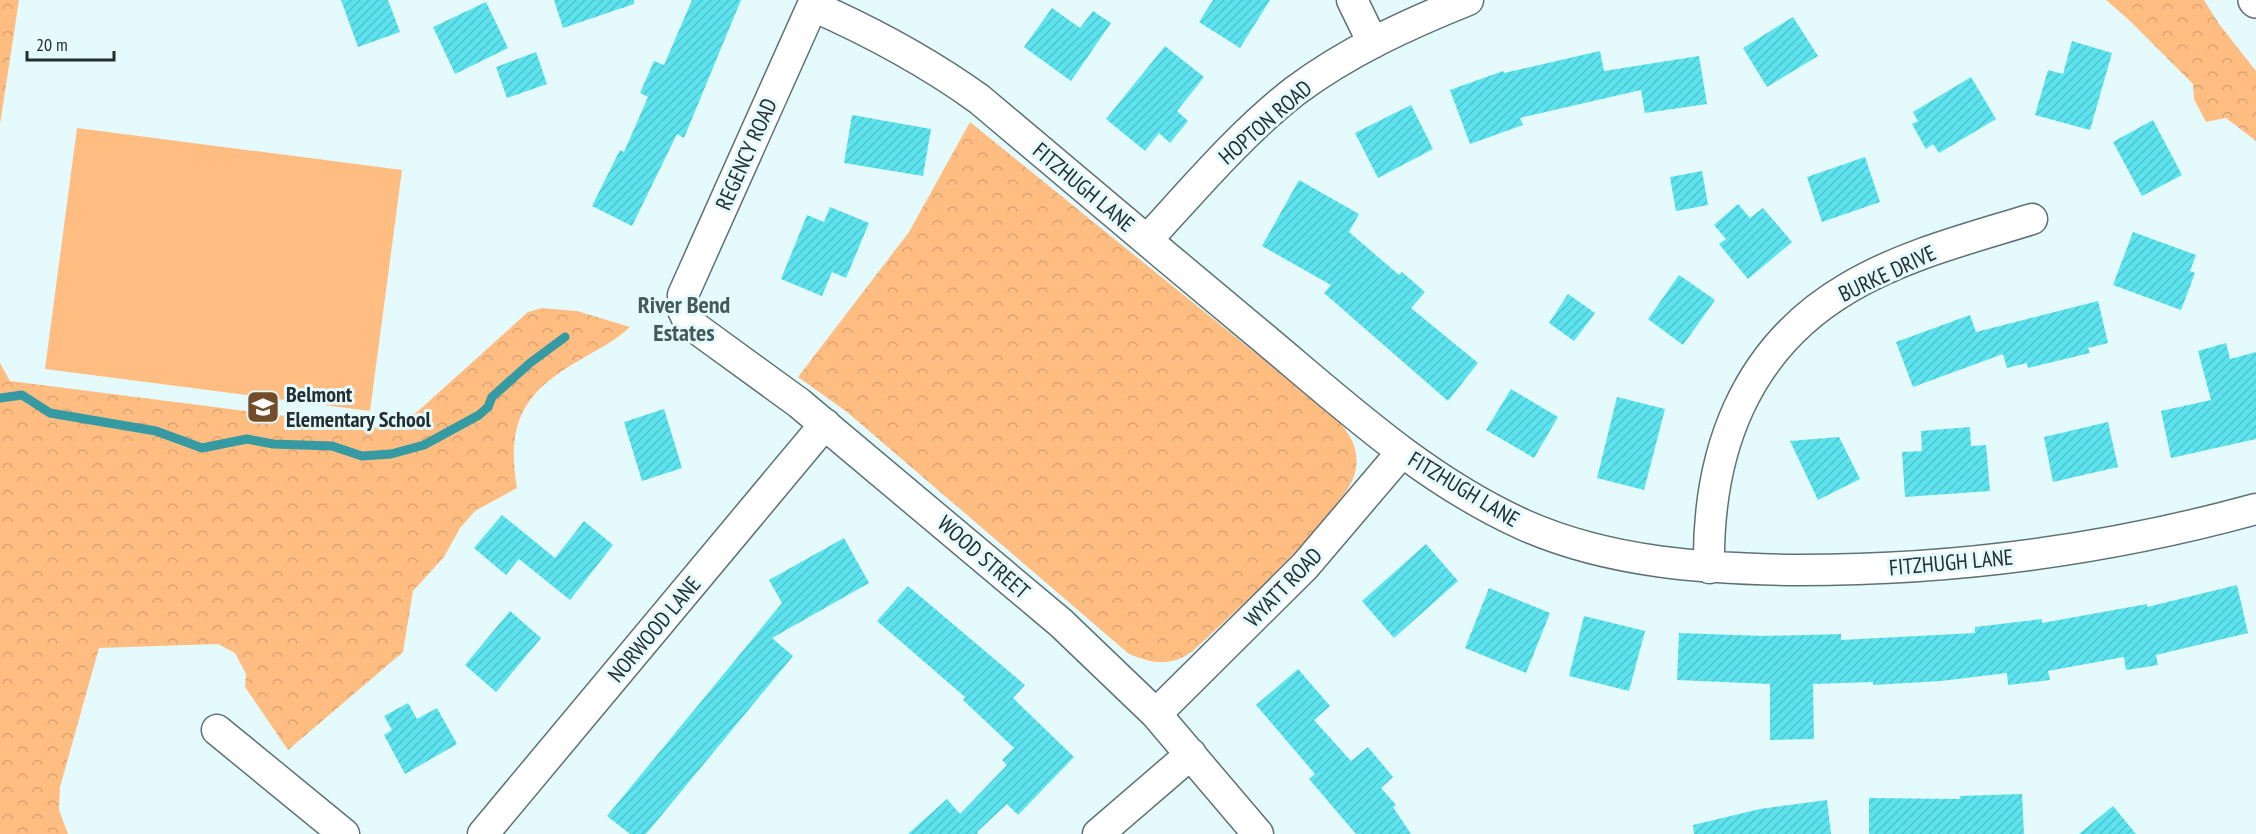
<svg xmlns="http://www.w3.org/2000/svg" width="2256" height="834" viewBox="0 0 2256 834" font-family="'PT Sans Narrow',sans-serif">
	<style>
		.grass { fill: #ffbd82 }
		.forest { fill: url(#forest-crowns) }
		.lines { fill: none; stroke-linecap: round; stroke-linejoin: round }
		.stream { stroke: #359aa2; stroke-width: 9 }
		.building { fill: url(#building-hatch) }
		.street-casing { stroke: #5e7274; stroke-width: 33 }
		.secondary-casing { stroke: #5e7274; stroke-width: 36 }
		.street { stroke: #fff; stroke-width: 30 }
		.secondary { stroke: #fff; stroke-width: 33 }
		.labels { text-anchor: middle; stroke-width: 6; stroke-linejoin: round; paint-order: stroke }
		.street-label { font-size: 22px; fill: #252e2f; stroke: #e4fafc }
		.poi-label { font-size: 22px; font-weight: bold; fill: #252e2f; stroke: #e4fafc; text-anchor: start }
		.neighbourhood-label { font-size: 24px; font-weight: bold; fill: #45585a; stroke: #e4fafc }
	</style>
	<defs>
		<pattern id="forest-crowns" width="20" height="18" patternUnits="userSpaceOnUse" patternTransform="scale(1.5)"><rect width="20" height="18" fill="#ffbd82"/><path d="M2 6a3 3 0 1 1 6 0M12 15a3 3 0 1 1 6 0" fill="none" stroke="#daa371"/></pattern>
		<pattern id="building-hatch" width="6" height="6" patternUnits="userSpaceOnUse" patternTransform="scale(1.5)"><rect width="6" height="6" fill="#5de3ee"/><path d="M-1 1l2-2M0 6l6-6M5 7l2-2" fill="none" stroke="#51c3cc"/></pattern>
	</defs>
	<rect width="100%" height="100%" fill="#e4fafc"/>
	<path class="grass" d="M 77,128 L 402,170 L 370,411 L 45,369 Z"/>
	<path class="forest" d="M 0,0 L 19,0 L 0,124 Z
		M 2106,0 L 2204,0 L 2219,24 L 2256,71 L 2256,141 L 2226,118 L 2206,122 L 2194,99 L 2193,84 L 2129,20 Z
		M 970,122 L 1333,416 C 1349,431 1361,449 1355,473 C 1344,513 1228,618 1193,651 C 1171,667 1154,664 1129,654 L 847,412 L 798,377 L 909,232 Z
		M 542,308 L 577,311 L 630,327 C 614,342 598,349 580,360 C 523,392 506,423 517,488 L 475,511 L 460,528 L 444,557 L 413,591 L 403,652 L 288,750 L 245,687 L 246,674 L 235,653 L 218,644 L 99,648 L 60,787 L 59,810 L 68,834 L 0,834 L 0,363 L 10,381 L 397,430 L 528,312 Z"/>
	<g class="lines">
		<path class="stream" d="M 0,398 L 22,395 L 50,413 L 156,431 L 202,448 L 247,439 L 273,444 L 332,446 L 362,456 L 391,454 L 424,445 L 479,415 L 488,407 L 492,397 L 530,363 L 565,337"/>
	</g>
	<path class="building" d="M 341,0 L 388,0 L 400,32 L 358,47 Z
		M 554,0 L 634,0 L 634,4 L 563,28 Z
		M 692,0 L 741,0 L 684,138 L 677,134 L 632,226 L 592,206 L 620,150 L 624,152 L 648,97 L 640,93 L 654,61 L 664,65 Z
		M 1213,0 L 1270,0 L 1240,48 L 1199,22 Z
		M 486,2 L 508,48 L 455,74 L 433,27 Z
		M 1052,8 L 1080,28 L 1093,11 L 1111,23 L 1071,81 L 1024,47 Z
		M 1793,17 L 1818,56 L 1767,87 L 1743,48 Z
		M 2072,41 L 2112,53 L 2090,130 L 2035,115 L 2048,70 L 2063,74 Z
		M 1165,46 L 1204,77 L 1177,111 L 1188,121 L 1170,143 L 1159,133 L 1145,151 L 1106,119 Z
		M 1600,51 L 1604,71 L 1699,56 L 1707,104 L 1645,113 L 1641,90 L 1520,118 L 1523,125 L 1470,144 L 1450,90 L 1503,71 L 1504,73 Z
		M 536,52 L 547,84 L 507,98 L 496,67 Z
		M 1971,77 L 1996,119 L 1939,153 L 1933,144 L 1926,149 L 1912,124 L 1918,121 L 1913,112 Z
		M 1411,105 L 1433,149 L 1378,178 L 1355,133 Z
		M 852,115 L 931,129 L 923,176 L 844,163 Z
		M 2153,120 L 2182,175 L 2142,196 L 2113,142 Z
		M 1865,157 L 1880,202 L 1822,222 L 1807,177 Z
		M 1702,171 L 1708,205 L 1676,211 L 1670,177 Z
		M 1299,180 L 1359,214 L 1349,232 L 1399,275 L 1402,272 L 1425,292 L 1411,308 L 1478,363 L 1448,401 L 1324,293 L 1331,285 L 1262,246 Z
		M 1738,204 L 1750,218 L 1763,208 L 1792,242 L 1748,279 L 1719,244 L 1726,239 L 1714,225 Z
		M 830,207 L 869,223 L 846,278 L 832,272 L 822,296 L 781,279 L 807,215 L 824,222 Z
		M 2133,232 L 2196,255 L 2190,271 L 2195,273 L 2181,310 L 2113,285 Z
		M 1679,275 L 1715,300 L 1683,345 L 1648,319 Z
		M 1568,294 L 1595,313 L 1574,341 L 1549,323 Z
		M 2098,301 L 2108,343 L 2088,348 L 2090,353 L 2028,368 L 2027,363 L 2007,368 L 2003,354 L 1913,387 L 1896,342 L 1970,315 L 1976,332 Z
		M 2226,343 L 2230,359 L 2256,352 L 2256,439 L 2171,458 L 2161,411 L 2211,400 L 2198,351 Z
		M 1511,389 L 1558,417 L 1534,458 L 1486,430 Z
		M 1617,397 L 1665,409 L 1644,490 L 1597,478 Z
		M 664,409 L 682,468 L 642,481 L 624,422 Z
		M 2108,422 L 2118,467 L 2053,482 L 2044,437 Z
		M 1970,427 L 1971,446 L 1986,445 L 1990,491 L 1905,497 L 1902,452 L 1922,451 L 1921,431 Z
		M 1839,437 L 1860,479 L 1818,500 L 1790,441 Z
		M 502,515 L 555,558 L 584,521 L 613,545 L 570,600 L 519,559 L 506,575 L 474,548 Z
		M 844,538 L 869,583 L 772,638 L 793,656 L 646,834 L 630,834 L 607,816 L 782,603 L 769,580 Z
		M 1426,544 L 1458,581 L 1394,638 L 1362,601 Z
		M 2237,585 L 2248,633 L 2156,655 L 2158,665 L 2126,670 L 2124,657 L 2048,671 L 2050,680 L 2008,685 L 2007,673 L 1941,681 L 1873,685 L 1873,682 L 1813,684 L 1814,739 L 1770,740 L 1770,684 L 1677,680 L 1679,633 L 1764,636 L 1841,634 L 1841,640 L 1975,633 L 1975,627 L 2042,619 L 2042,623 L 2147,604 L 2147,607 Z
		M 908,586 L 1025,685 L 1013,698 L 1074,757 L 1018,815 L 1007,804 L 977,832 L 978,834 L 908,834 L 947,799 L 960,814 L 1007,765 L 1002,760 L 1014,748 L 963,700 L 965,697 L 877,621 Z
		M 1489,588 L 1550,613 L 1526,673 L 1465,648 Z
		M 510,611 L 541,638 L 496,692 L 465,665 Z
		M 1584,616 L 1645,631 L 1629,691 L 1569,676 Z
		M 1298,669 L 1330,706 L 1314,720 L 1351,761 L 1368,747 L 1393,777 L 1381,788 L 1396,805 L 1393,807 L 1411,834 L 1356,834 L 1309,779 L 1315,774 L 1256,705 Z
		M 408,703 L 417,719 L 437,708 L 457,744 L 405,774 L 384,735 L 392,730 L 384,716 Z
		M 2022,794 L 2024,834 L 1869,834 L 1869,798 L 1960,799 L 1960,796 Z
		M 1827,800 L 1831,834 L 1694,834 L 1693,825 L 1760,809 Z
		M 2113,806 L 2136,834 L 2079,834 Z"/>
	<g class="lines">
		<defs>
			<path id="street" d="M 815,0 L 683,295 L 683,310 L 689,323 L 799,403 L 1061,623 L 1156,714 L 1258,834
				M 1352,0 L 1373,43
				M 813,6 C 872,32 926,61 979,99 C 1075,180 1170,260 1266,340 C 1347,408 1426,481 1524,525 C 1610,563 1706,569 1799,570 C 1953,570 2107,550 2256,509
				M 1147,240 C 1193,190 1241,133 1295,91 C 1347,52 1408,24 1468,0
				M 1709,568 C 1707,453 1744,349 1848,288 C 1903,255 1971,238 2032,219
				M 1156,714 L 1305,566 L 1402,452
				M 217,730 L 344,834
				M 483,834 L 825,424
				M 1098,834 L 1191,754"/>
			<path id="secondary" d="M 2255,0 L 2256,1"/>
		</defs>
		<use href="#street" class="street-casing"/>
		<use href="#secondary" class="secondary-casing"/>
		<use href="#street" class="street"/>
		<use href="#secondary" class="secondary"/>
	</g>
	<defs>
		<symbol id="school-square" viewBox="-11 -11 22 22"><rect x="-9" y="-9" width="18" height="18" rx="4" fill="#734d29" stroke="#e4fafc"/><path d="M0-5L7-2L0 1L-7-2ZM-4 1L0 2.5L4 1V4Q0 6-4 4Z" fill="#fff"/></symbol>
	</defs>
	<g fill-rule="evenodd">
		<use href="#school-square" x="244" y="388" width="38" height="38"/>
	</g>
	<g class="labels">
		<g class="street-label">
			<text transform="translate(1265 122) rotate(-41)" y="8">HOPTON ROAD</text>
			<text transform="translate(746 154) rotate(-66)" y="8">REGENCY ROAD</text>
			<text transform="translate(1084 187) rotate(40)" y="8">FITZHUGH LANE</text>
			<text transform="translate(1887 273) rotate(-25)" y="8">BURKE DRIVE</text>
			<text transform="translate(1464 489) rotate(31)" y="8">FITZHUGH LANE</text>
			<text transform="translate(984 557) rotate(41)" y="8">WOOD STREET</text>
			<text transform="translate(1951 562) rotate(-5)" y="8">FITZHUGH LANE</text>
			<text transform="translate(1283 587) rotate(-46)" y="8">WYATT ROAD</text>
			<text transform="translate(654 629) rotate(-50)" y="8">NORWOOD LANE</text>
		</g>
		<g class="poi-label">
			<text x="286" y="402">Belmont<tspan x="286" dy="25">Elementary School</tspan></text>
		</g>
		<g class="neighbourhood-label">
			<text x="684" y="313">River Bend<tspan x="684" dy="28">Estates</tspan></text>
		</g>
	</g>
	<path d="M27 51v9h87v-9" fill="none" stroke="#252e2f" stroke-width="3"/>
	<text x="36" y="51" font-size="18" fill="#252e2f" stroke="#e4fafc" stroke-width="4.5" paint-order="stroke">20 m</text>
</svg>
